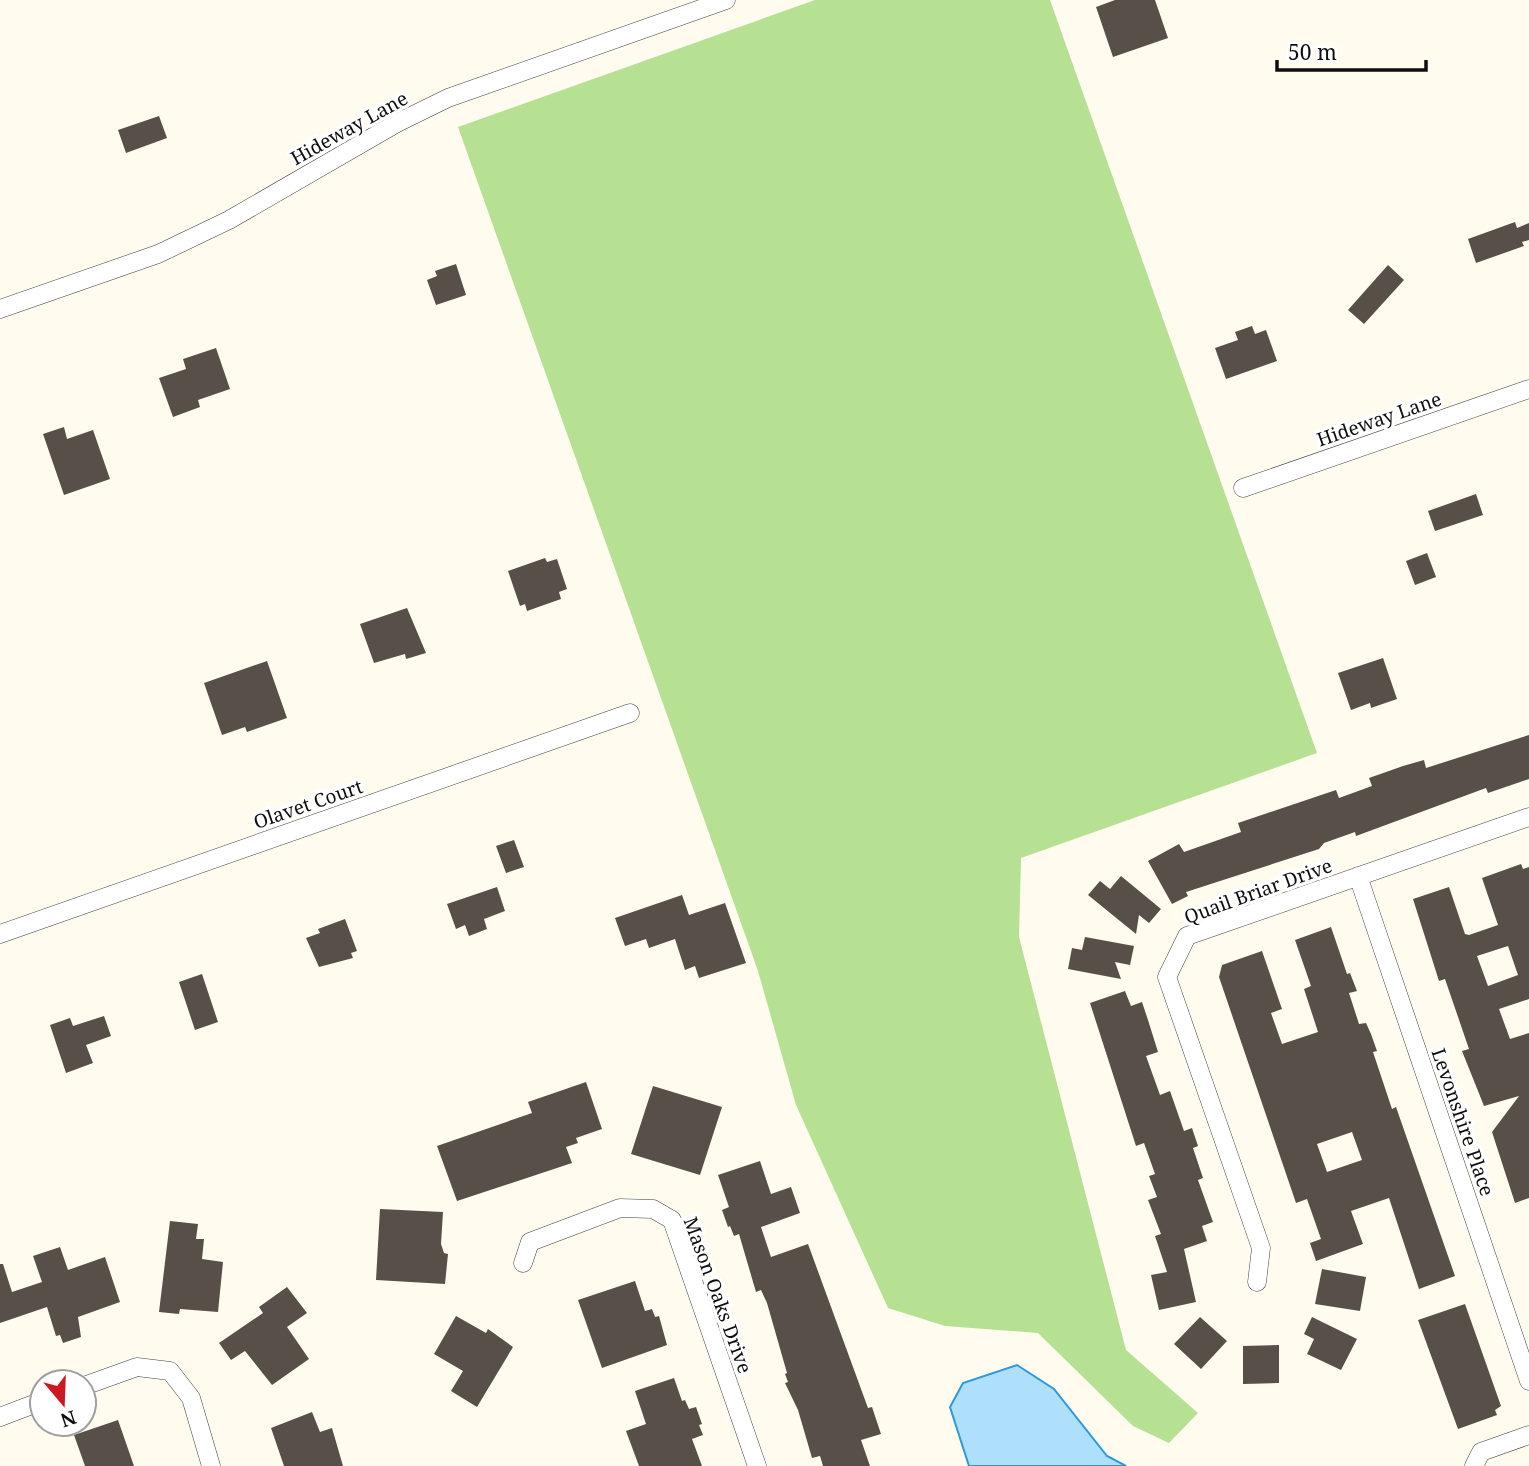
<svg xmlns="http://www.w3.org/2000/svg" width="1529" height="1466" viewBox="0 0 1529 1466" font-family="'Noto Serif',serif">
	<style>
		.forest { fill: #b6e092 }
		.water { fill: #aee0fc; stroke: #2d98db; stroke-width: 2 }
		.building { fill: #584f49; fill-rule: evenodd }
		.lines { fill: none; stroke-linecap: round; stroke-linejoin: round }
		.street-casing { stroke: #414141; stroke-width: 19 }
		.street { stroke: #fff; stroke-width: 18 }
		.labels { text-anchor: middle; stroke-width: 7; stroke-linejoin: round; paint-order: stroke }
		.street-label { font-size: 19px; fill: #0e0e0e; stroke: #fff }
	</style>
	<rect width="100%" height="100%" fill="#fffcef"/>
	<path class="forest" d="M 815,0 L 1050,0 L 1317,753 L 1021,858 L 1019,937 L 1126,1350 L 1198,1413 L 1169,1443 L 1133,1426 L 1038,1333 L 945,1326 L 888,1308 L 796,1105 L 758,971 L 458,127 Z"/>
	<path class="water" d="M 1017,1365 L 1054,1389 L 1107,1456 L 1126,1466 L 969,1466 L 950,1407 L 963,1383 Z"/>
	<path class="building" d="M 1115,0 L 1155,0 L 1168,38 L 1113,57 L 1096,7 Z
		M 159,116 L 167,138 L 126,153 L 118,130 Z
		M 1515,222 L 1517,228 L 1529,223 L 1529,240 L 1522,242 L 1524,246 L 1476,263 L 1468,239 Z
		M 456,264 L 466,295 L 436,305 L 427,280 L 437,276 L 435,271 Z
		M 1388,265 L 1404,280 L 1364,324 L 1348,310 Z
		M 1252,326 L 1255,334 L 1266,330 L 1277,361 L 1226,379 L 1215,348 L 1238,340 L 1235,332 Z
		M 216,348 L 230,389 L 198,400 L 200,407 L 173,417 L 159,378 L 186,369 L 183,359 Z
		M 64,427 L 67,439 L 93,430 L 110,479 L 64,495 L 43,434 Z
		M 1476,494 L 1483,515 L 1435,531 L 1428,511 Z
		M 1427,553 L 1436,577 L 1415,585 L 1406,561 Z
		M 545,558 L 547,562 L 557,559 L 567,589 L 559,592 L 561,599 L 527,611 L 525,604 L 520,606 L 508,571 Z
		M 407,608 L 426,653 L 406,659 L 405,654 L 374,663 L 360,624 Z
		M 1383,658 L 1397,699 L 1371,708 L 1370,703 L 1351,710 L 1338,673 Z
		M 267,661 L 287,718 L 247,732 L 245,727 L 222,735 L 204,683 Z
		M 1529,735 L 1529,779 L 1488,793 L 1486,788 L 1356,836 L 1355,832 L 1324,843 L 1319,849 L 1186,892 L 1188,896 L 1172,904 L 1148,861 L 1179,844 L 1184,852 L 1241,832 L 1238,823 L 1336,790 L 1339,798 L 1372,786 L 1369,778 L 1403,766 L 1424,760 L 1426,768 Z
		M 514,840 L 524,867 L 506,873 L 496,846 Z
		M 1521,864 L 1523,869 L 1529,867 L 1529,999 L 1499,1009 L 1510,1039 L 1529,1033 L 1529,1198 L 1515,1203 L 1492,1132 L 1519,1096 L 1484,1106 L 1462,1051 L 1469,1049 L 1445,979 L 1439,981 L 1413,899 L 1449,887 L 1465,934 L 1469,935 L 1498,925 L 1482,878 ZM 1508,946 L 1518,975 L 1488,986 L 1477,956 Z
		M 1121,876 L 1161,909 L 1149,923 L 1139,915 L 1136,934 L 1088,895 L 1100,881 L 1110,889 Z
		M 497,887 L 505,911 L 484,919 L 487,929 L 469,936 L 465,925 L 456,929 L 447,904 Z
		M 682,895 L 689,915 L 725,903 L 746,963 L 699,978 L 695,966 L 685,970 L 675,939 L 649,948 L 646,939 L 625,946 L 615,918 Z
		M 345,919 L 357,951 L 351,953 L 353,958 L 319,967 L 306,938 L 320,933 L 318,929 Z
		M 1331,927 L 1347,974 L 1350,973 L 1357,991 L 1349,993 L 1359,1024 L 1366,1023 L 1371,1034 L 1377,1051 L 1373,1052 L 1392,1109 L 1396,1107 L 1455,1276 L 1419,1289 L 1389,1198 L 1351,1211 L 1363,1244 L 1316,1261 L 1310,1243 L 1321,1239 L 1307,1199 L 1296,1203 L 1219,977 L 1222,965 L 1262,951 L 1282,1009 L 1271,1013 L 1282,1044 L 1318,1032 L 1304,989 L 1311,986 L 1295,940 ZM 1352,1132 L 1362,1160 L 1327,1172 L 1317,1144 Z
		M 1085,937 L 1134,946 L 1130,965 L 1115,962 L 1121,979 L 1068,969 L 1072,948 L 1082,950 Z
		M 202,974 L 218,1022 L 195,1030 L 179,982 Z
		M 1125,991 L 1131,1006 L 1142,1002 L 1148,1020 L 1158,1052 L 1146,1056 L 1160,1095 L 1170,1091 L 1184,1131 L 1192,1128 L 1198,1146 L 1193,1148 L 1203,1178 L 1198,1180 L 1213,1222 L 1202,1226 L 1207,1241 L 1184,1249 L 1196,1302 L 1159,1310 L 1151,1275 L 1167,1272 L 1155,1236 L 1161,1234 L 1148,1200 L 1157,1197 L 1149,1176 L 1155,1174 L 1144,1143 L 1136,1146 L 1090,1003 Z
		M 104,1016 L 111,1036 L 86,1045 L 93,1063 L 66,1073 L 50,1025 L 70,1018 L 73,1026 Z
		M 586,1082 L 602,1129 L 576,1138 L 578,1143 L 566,1147 L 572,1163 L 457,1201 L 437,1146 L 532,1113 L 528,1102 Z
		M 653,1086 L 722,1107 L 700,1175 L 631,1154 Z
		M 760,1161 L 771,1194 L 791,1187 L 800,1213 L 761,1227 L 771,1257 L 808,1244 L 868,1408 L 872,1407 L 881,1434 L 861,1440 L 870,1466 L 823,1466 L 820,1456 L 812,1458 L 798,1410 L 785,1383 L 788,1382 L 785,1374 L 787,1373 L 767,1303 L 761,1290 L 756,1292 L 739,1234 L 734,1236 L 730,1226 L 728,1227 L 722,1210 L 729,1207 L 718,1175 Z
		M 380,1209 L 443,1212 L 441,1244 L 444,1253 L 448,1254 L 445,1284 L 376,1280 Z
		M 170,1221 L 198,1224 L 196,1239 L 204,1239 L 202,1259 L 223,1262 L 218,1312 L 180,1309 L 179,1314 L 159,1312 Z
		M 60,1247 L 68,1270 L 105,1257 L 120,1302 L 78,1317 L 81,1337 L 63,1343 L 60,1335 L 56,1336 L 47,1307 L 0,1323 L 0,1264 L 3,1264 L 12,1292 L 42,1282 L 33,1256 Z
		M 1322,1269 L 1366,1277 L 1360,1311 L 1315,1304 Z
		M 635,1281 L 645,1311 L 652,1309 L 655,1317 L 659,1316 L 667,1345 L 602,1368 L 578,1300 Z
		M 287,1287 L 307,1313 L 287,1327 L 309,1359 L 272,1385 L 245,1351 L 231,1360 L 219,1343 L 263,1313 L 259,1307 Z
		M 1465,1304 L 1501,1406 L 1495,1410 L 1497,1415 L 1458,1429 L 1418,1320 Z
		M 456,1316 L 486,1333 L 488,1329 L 513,1347 L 477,1407 L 451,1391 L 463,1371 L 434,1354 Z
		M 1200,1317 L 1227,1341 L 1201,1369 L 1174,1344 Z
		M 1312,1317 L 1357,1339 L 1341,1370 L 1307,1354 L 1314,1339 L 1304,1334 Z
		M 1279,1345 L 1279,1383 L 1243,1384 L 1243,1346 Z
		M 674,1378 L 682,1401 L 685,1400 L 689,1409 L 696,1407 L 702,1424 L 699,1425 L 703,1435 L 692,1439 L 702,1466 L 639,1466 L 626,1431 L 646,1424 L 635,1391 Z
		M 312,1412 L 320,1432 L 332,1428 L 343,1466 L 284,1466 L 271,1428 Z
		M 118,1420 L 134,1466 L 85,1466 L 74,1435 Z"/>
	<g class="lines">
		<defs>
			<path id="street" d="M 0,309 L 158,254 L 229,220 L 397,123 L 448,98 L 726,0
				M 1243,488 L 1529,389
				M 1358,876 L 1529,1381
				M 0,934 L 630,713
				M 523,1263 L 530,1242 L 620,1208 L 653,1209 L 672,1220 L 757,1466
				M 1257,1282 L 1261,1248 L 1167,977 L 1187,936 L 1529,817
				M 84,1386 L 137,1367 L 170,1371 L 191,1398 L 211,1466
				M 0,1417 L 42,1401
				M 1474,1466 L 1481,1452 L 1529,1435"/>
		</defs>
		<use href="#street" class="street-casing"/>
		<use href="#street" class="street"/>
	</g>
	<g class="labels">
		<g class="street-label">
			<text transform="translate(349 128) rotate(-29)" y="7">Hideway Lane</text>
			<text transform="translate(1379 419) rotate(-19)" y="7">Hideway Lane</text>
			<text transform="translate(308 804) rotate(-19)" y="7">Olavet Court</text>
			<text transform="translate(1258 891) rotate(-20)" y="7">Quail Briar Drive</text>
			<text transform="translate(1463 1122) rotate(71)" y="7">Levonshire Place</text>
			<text transform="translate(718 1295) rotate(70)" y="7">Mason Oaks Drive</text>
		</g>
	</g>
	<g transform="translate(63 1403) rotate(161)"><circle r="33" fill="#ffffff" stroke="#9f9f9f" stroke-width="2"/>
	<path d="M0-5L12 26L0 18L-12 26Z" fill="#cc1823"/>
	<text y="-10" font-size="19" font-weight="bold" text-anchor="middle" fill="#0e0e0e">N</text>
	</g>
	<path d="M1277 60v10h149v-10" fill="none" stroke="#0e0e0e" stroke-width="3.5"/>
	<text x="1288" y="60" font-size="21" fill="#0e0e0e" stroke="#ffffff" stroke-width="5" paint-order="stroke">50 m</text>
</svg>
